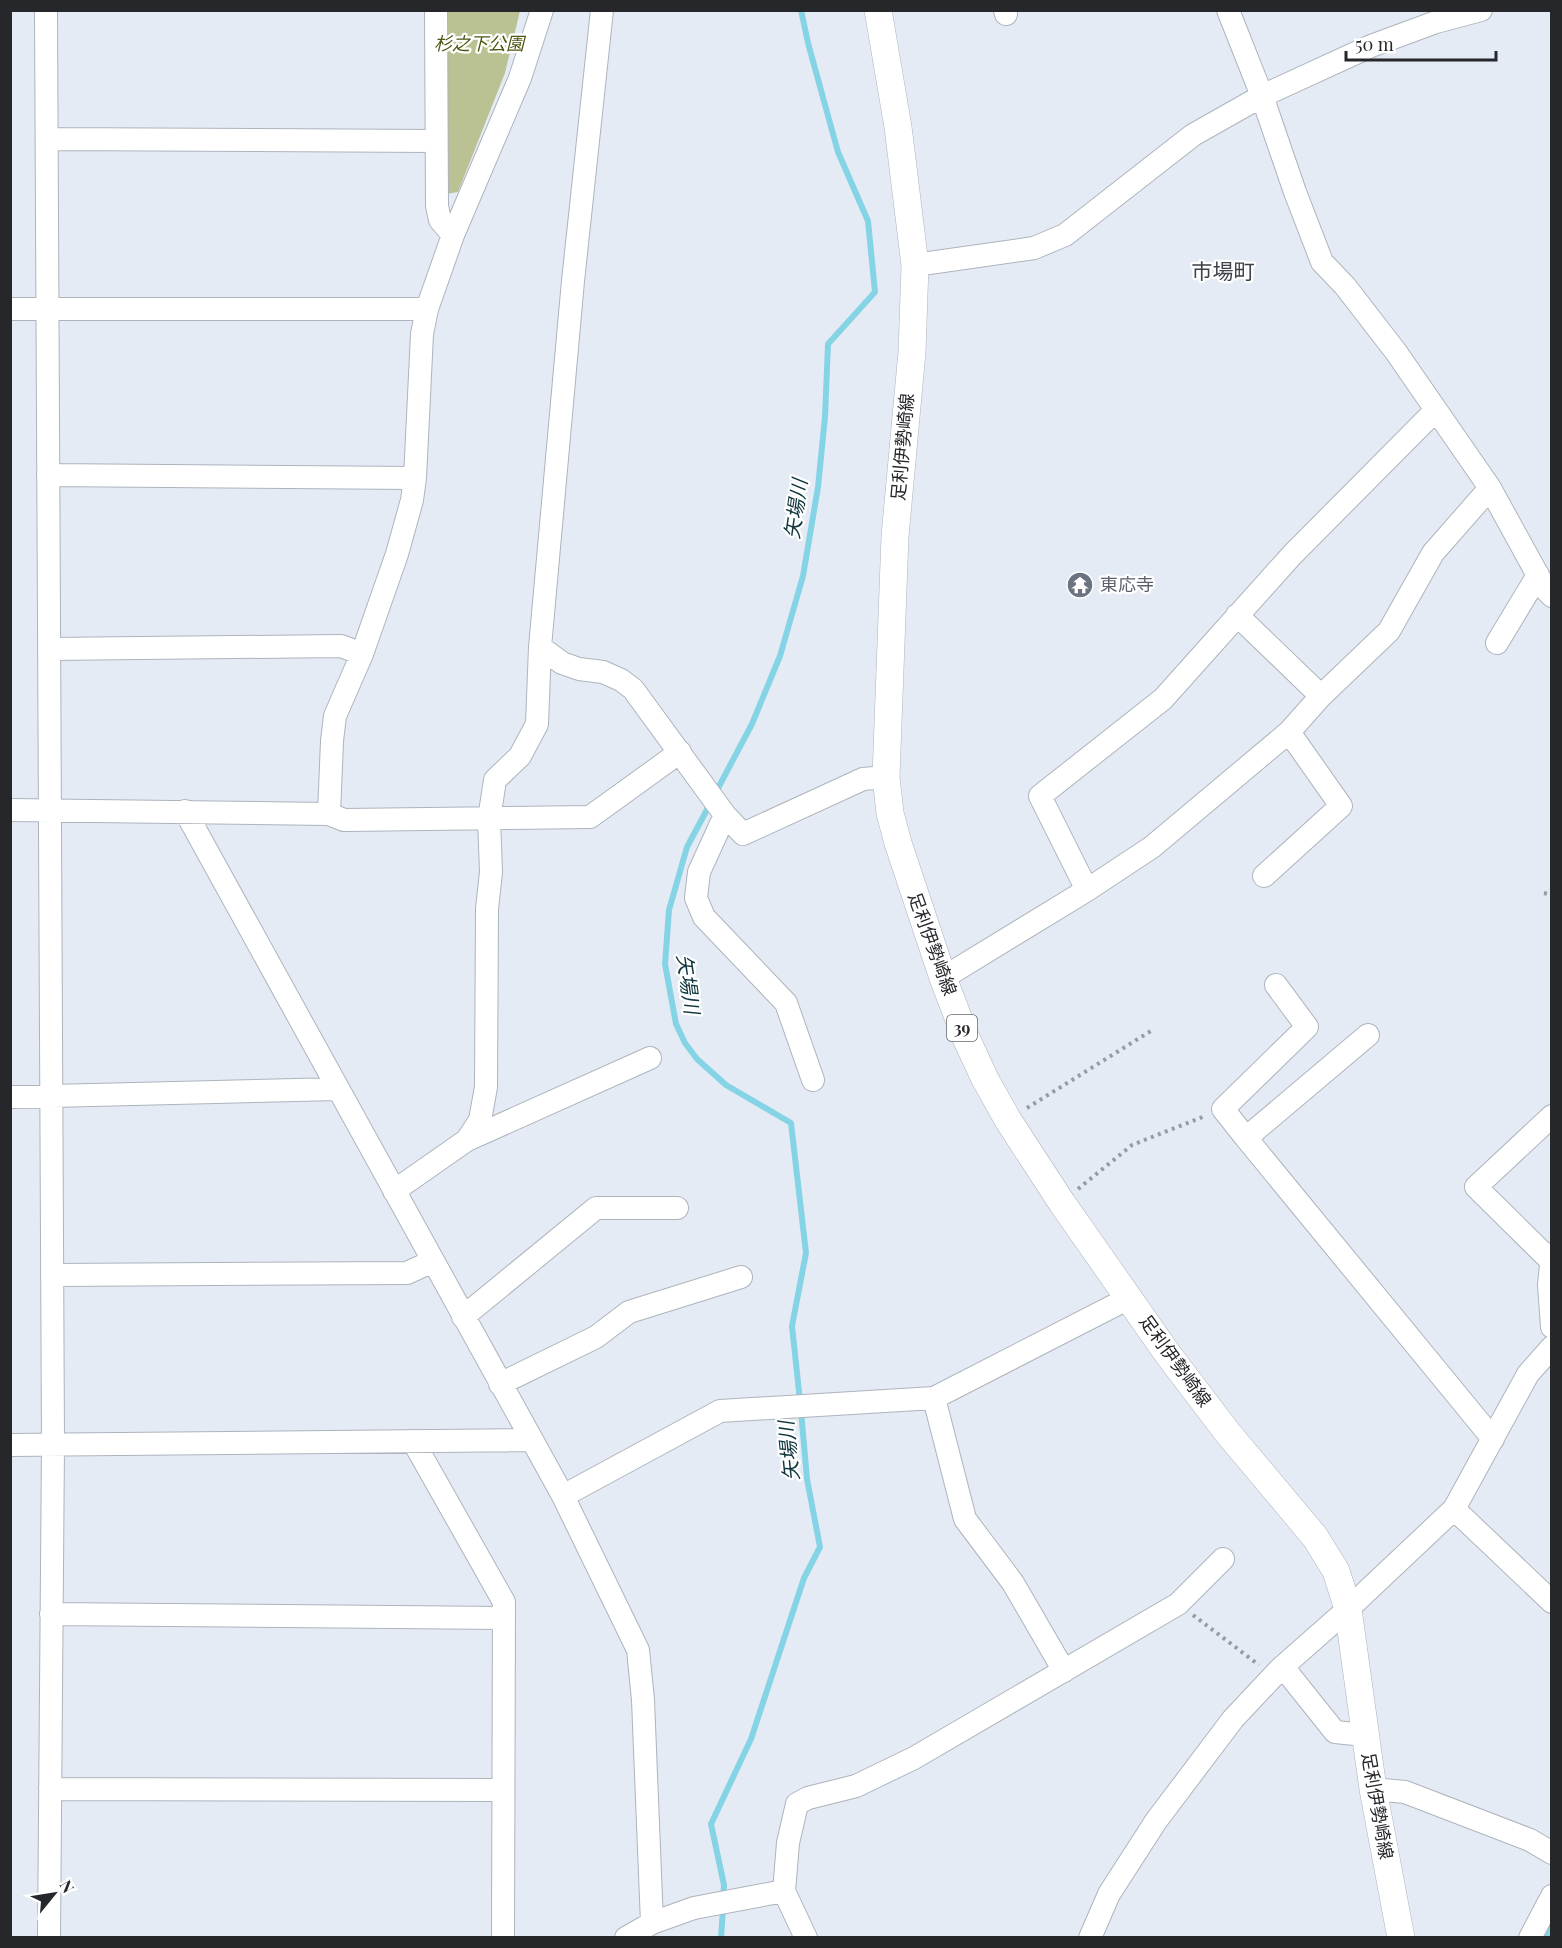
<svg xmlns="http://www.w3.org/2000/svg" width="1562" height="1948" viewBox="0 0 1562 1948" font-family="'Playfair Display','Noto Sans JP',serif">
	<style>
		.park { fill: #bac193 }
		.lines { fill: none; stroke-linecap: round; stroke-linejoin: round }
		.stream { stroke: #85d4e6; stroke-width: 6 }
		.minor-casing { stroke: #adb4bc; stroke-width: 24 }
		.major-casing { stroke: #adb4bc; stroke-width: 28 }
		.path { stroke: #979ca3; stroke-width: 4; stroke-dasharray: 3 4.5; stroke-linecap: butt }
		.minor { stroke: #fff; stroke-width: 22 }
		.major { stroke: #fff; stroke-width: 27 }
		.labels { text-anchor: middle; stroke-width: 4.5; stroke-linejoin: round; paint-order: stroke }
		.shield { fill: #fff; stroke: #66686b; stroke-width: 1.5 }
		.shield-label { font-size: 16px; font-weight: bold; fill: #25272b }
		.park-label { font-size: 18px; font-style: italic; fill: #505712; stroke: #fff }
		.street-label { font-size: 18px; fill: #25272b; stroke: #fff }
		.worship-label { font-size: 18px; fill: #5b616d; stroke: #fff; text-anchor: start }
		.water-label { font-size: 20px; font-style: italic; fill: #10363e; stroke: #fff }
		.quarter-label { font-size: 21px; fill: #3c4148; stroke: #fff }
	</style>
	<rect width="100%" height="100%" fill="#e5ebf4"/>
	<path class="park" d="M 446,11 L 520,11 L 505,73 L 458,192 L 446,194 Z"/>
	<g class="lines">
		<path class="stream" d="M 716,792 L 752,724 L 780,656 L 803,576 L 818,487 L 825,417 L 828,344 L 875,292 L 868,221 L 838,152 L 808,43 L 801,10
			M 710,804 L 687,847 L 669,910 L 665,964 L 676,1024 L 685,1043 L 697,1059 L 726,1085 L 791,1123 L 806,1253 L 792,1326 L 800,1401
			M 723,1899 L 724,1885 L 711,1824 L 751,1739 L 804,1578 L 820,1547 L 807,1479 L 801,1411
			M 721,1938 L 723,1909
			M 1547,1938 L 1552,1927"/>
		<defs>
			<path id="minor" d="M 46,10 L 53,1444 L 49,1938
				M 436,10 L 437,206 L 440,220 L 453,235
				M 1005,10 L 1006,14
				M 1228,10 L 1262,96 L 1295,192 L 1322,262 L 1345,286 L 1396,352 L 1490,488 L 1546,590 L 1552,596
				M 47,139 L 436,141
				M 915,265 L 1034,248 L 1065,235 L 1193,135 L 1262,96 L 1371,46 L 1436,22 L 1481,10
				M 10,309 L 427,309
				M 48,475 L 415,478
				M 1237,615 L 1321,696
				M 1497,643 L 1538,575
				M 540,647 L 562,663 L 579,669 L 603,672 L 621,680 L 633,689 L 725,815 L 743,834 L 863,779 L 886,777
				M 49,649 L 341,646 L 362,654
				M 10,810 L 329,814 L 344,820 L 590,817 L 680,752
				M 185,811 L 563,1496 L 638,1650 L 643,1700 L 652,1923
				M 329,814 L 332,741 L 335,716 L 362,654 L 397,554 L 412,500 L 415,478 L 422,334 L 427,309 L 453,235 L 520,78 L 542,10
				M 725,815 L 699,872 L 696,898 L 704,917 L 786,1003 L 813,1080
				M 1264,876 L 1341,806 L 1289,732
				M 1087,890 L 1040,796 L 1163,699 L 1292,555 L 1435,411
				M 943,978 L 1087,890 L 1152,847 L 1289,732 L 1321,696 L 1389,631 L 1433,553 L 1490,488
				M 1368,1035 L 1246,1138 L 1493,1439
				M 10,1097 L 338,1089
				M 1246,1138 L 1223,1109 L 1307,1027 L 1276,985
				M 467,1140 L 650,1058
				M 394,1191 L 467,1140 L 480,1120 L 486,1087 L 487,909 L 491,872 L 489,819 L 495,780 L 520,756 L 537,724 L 540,647 L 573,281 L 602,10
				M 1552,1254 L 1549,1285 L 1552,1327
				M 1550,1260 L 1476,1187 L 1552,1116
				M 52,1275 L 407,1273 L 433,1261
				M 463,1317 L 596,1208 L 677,1208
				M 500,1384 L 596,1337 L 629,1312 L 741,1277
				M 934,1398 L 965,1519 L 1013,1583 L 1064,1671
				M 413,1441 L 504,1602 L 503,1938
				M 10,1445 L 531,1440
				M 563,1496 L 720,1411 L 934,1398 L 1129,1298
				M 1454,1509 L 1552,1602
				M 51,1614 L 503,1618
				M 1283,1667 L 1335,1732 L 1365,1735
				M 50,1789 L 503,1790
				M 1373,1789 L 1405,1792 L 1530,1840 L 1552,1853
				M 626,1938 L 652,1923 L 694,1908 L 784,1891
				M 806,1938 L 784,1891 L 788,1843 L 797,1804 L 808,1798 L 856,1786 L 914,1758 L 1178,1604 L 1223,1559
				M 1090,1938 L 1109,1894 L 1156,1821 L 1233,1719 L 1280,1669 L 1348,1609 L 1454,1509 L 1528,1374 L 1552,1347
				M 1530,1938 L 1552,1896"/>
			<path id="major" d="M 878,10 L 898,127 L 915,265 L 912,352 L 895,536 L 886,777 L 890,813 L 898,843 L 943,978 L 966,1038 L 985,1079 L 1008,1120 L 1062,1203 L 1167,1353 L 1227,1432 L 1315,1537 L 1336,1571 L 1348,1609 L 1373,1789 L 1401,1938"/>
		</defs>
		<use href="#minor" class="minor-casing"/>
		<use href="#major" class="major-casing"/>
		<path class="path" d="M 1544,893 L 1552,895
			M 1027,1108 L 1154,1029
			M 1078,1189 L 1132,1145 L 1205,1116
			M 1193,1615 L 1259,1665"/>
		<use href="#minor" class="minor"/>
		<use href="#major" class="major"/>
	</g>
	<defs>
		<symbol id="temple-disc" viewBox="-11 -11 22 22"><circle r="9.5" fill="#6b7280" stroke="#fff"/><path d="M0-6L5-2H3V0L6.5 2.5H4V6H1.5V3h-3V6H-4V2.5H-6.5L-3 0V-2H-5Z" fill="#fff"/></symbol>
	</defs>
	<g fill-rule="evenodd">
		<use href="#temple-disc" x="1065" y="570" width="30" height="30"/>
	</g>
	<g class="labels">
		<rect class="shield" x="947" y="1015" width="30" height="26" rx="4.5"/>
		<g class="shield-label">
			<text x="962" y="1034">39</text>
		</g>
		<g class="park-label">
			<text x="479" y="50">杉之下公園</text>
		</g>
		<g class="street-label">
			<text transform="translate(903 447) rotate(-85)" y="6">足利伊勢崎線</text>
			<text transform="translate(932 944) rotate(70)" y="6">足利伊勢崎線</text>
			<text transform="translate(1175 1361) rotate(54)" y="6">足利伊勢崎線</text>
			<text transform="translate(1377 1806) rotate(80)" y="6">足利伊勢崎線</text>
		</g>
		<g class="worship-label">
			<text x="1100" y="591">東応寺</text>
		</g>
		<g class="water-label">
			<text transform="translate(796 509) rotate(-82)" y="7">矢場川</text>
			<text transform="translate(688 984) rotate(82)" y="7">矢場川</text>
			<text transform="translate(789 1451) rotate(-96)" y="7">矢場川</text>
		</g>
		<g class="quarter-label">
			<text x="1223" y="279">市場町</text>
		</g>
	</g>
	<rect width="1562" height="1948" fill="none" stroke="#25272b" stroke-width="24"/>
	<g transform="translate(54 1894) rotate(60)" stroke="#ffffff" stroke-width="4.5" paint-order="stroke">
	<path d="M0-4.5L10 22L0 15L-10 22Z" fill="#25272b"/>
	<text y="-9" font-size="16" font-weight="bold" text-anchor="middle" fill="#25272b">N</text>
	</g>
	<path d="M1346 51v9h150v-9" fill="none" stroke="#25272b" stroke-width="3"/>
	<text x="1355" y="51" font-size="18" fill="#25272b" stroke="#ffffff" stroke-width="4.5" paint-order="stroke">50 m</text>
</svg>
